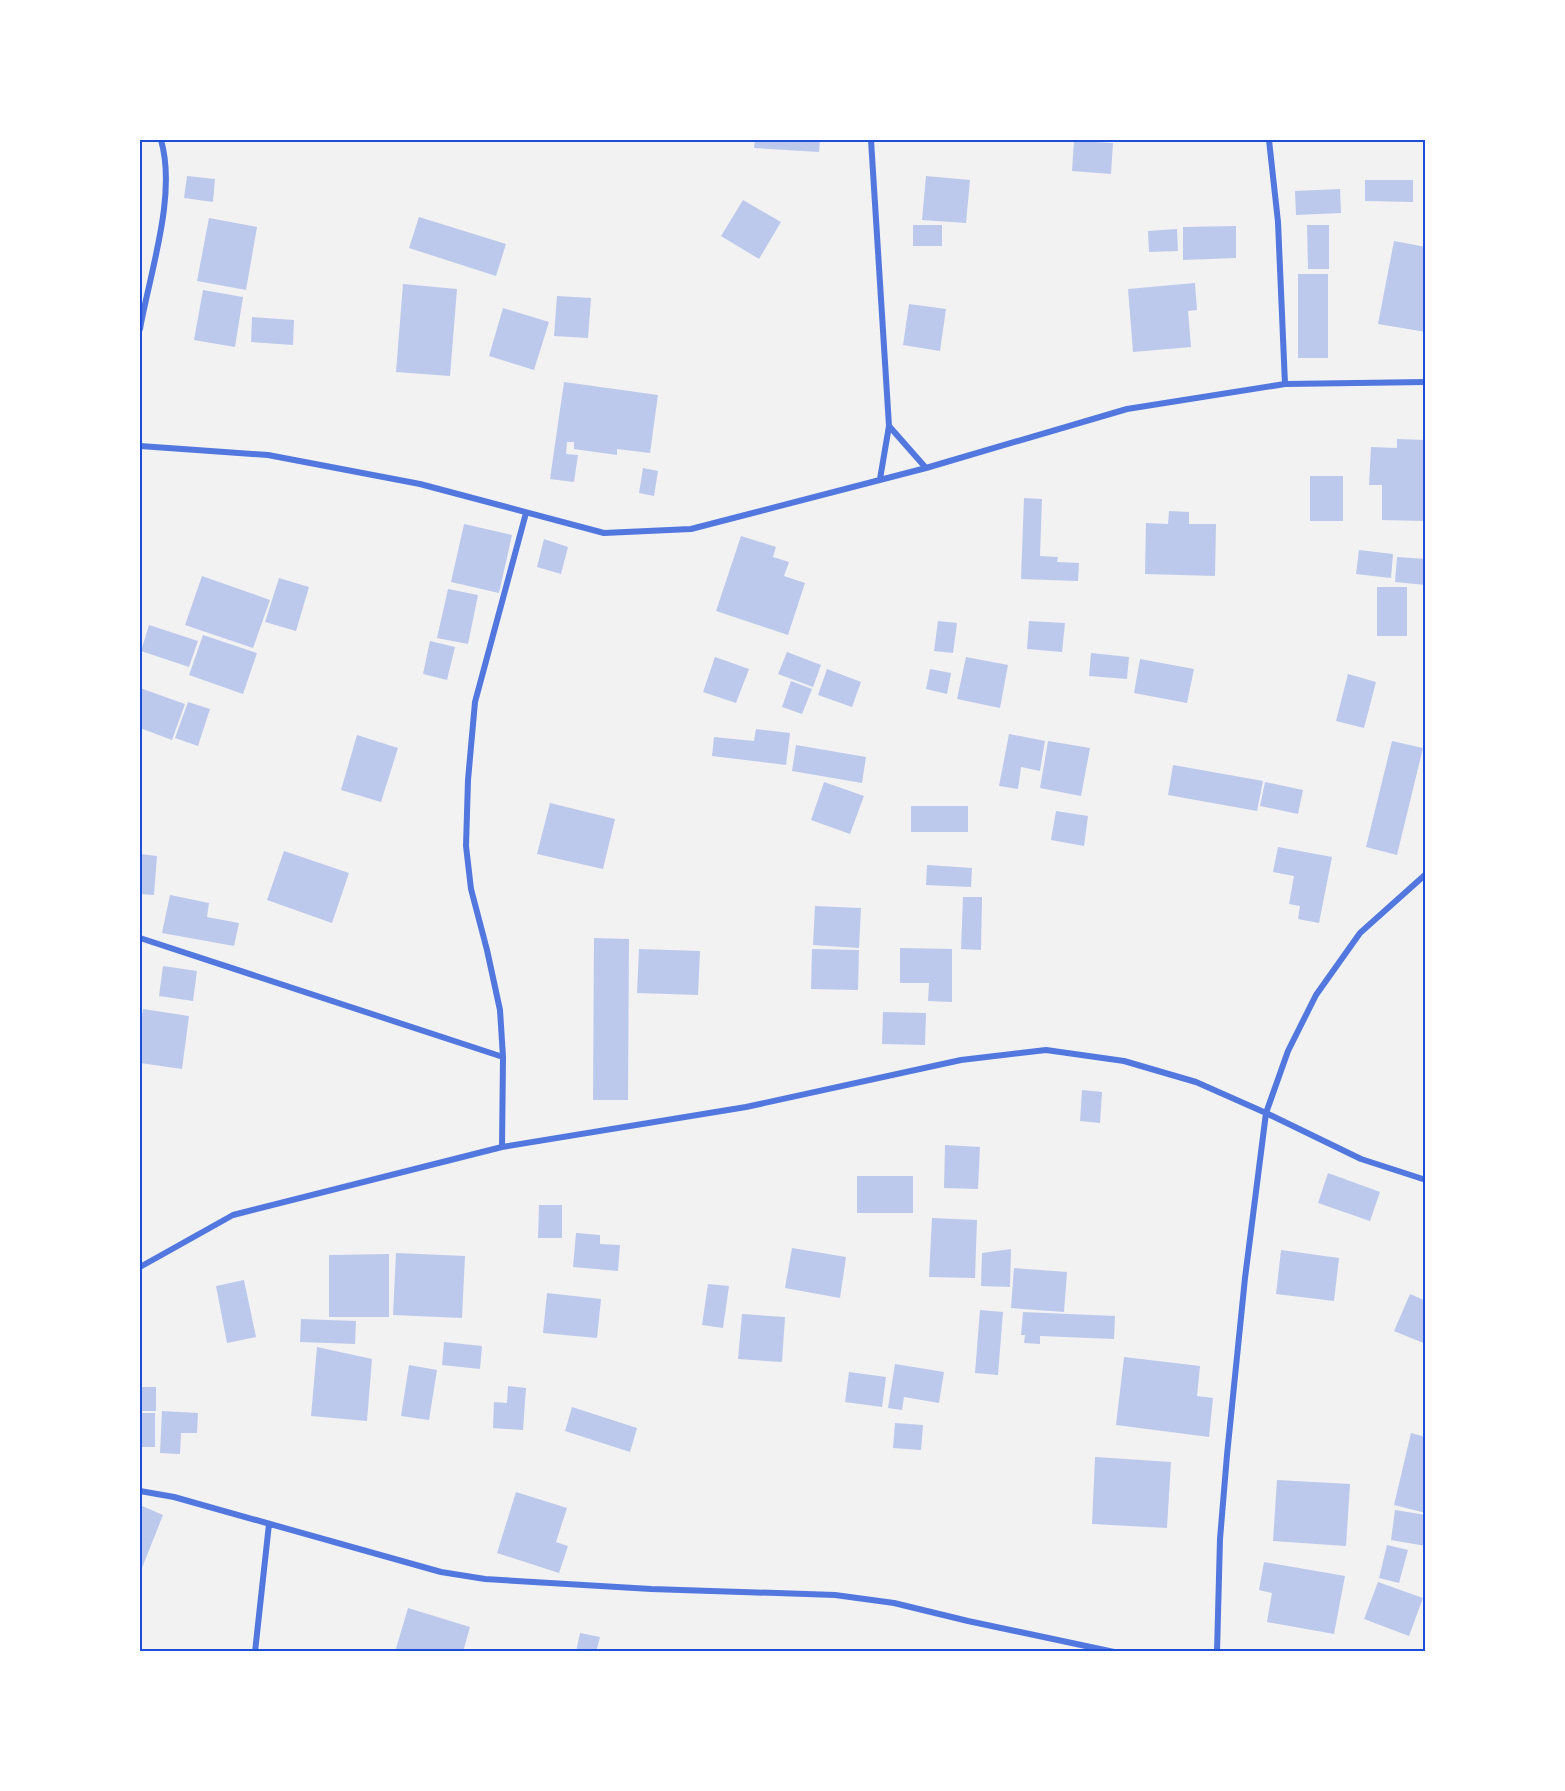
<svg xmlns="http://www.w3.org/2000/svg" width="1565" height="1791" viewBox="0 0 1565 1791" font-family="Roboto,sans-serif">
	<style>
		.building { fill: #bdc9ec }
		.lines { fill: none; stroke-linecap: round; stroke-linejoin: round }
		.minor { stroke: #5277de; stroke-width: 6 }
		.neatline { fill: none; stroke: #1d4ed8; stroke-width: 2 }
	</style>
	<rect width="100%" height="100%" fill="#f2f2f2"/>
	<path class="building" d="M 755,140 L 820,140 L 819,152 L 754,148 Z
		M 1074,141 L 1113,143 L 1111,174 L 1072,171 Z
		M 187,176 L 215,179 L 213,202 L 184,198 Z
		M 926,176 L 970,180 L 966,223 L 922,220 Z
		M 1365,180 L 1413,180 L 1413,202 L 1365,201 Z
		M 1340,189 L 1341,213 L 1296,215 L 1295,191 Z
		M 743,200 L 781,222 L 759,259 L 721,236 Z
		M 419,217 L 506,244 L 496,276 L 409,248 Z
		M 209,218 L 257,227 L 246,290 L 197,281 Z
		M 913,225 L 942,225 L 942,246 L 913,246 Z
		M 1307,225 L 1329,225 L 1329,269 L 1308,269 Z
		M 1236,226 L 1236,258 L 1183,260 L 1183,227 Z
		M 1177,229 L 1178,251 L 1149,252 L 1148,231 Z
		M 1394,241 L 1426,247 L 1426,332 L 1378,324 Z
		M 1298,274 L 1328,274 L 1328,358 L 1298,358 Z
		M 1195,283 L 1197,310 L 1188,311 L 1191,347 L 1133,352 L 1128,289 Z
		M 403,284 L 457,289 L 450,376 L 396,372 Z
		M 203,290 L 243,297 L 235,347 L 194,340 Z
		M 557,296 L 591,298 L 588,338 L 554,336 Z
		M 909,304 L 946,309 L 940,351 L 903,345 Z
		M 503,308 L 549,322 L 534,370 L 489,356 Z
		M 252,317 L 294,320 L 293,345 L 251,342 Z
		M 564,382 L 658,395 L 650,453 L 617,449 L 617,455 L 574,449 L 574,442 L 567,442 L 566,454 L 578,455 L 574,482 L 550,479 Z
		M 1397,439 L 1426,440 L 1426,521 L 1382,520 L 1382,485 L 1369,485 L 1371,447 L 1397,448 Z
		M 643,468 L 658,471 L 654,496 L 639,493 Z
		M 1310,476 L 1343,476 L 1343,521 L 1310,521 Z
		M 1024,498 L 1042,499 L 1040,556 L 1058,557 L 1057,562 L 1079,563 L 1078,581 L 1021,579 Z
		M 1169,511 L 1189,512 L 1189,524 L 1216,524 L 1215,576 L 1145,574 L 1146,523 L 1168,524 Z
		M 464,524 L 512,535 L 499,593 L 451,582 Z
		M 741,536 L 776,547 L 773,557 L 789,562 L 784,576 L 805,583 L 788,635 L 716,611 Z
		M 544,539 L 568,547 L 561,574 L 537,567 Z
		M 1359,550 L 1393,554 L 1391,578 L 1356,574 Z
		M 1397,557 L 1426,559 L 1426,585 L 1395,582 Z
		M 202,576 L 270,600 L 253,648 L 185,625 Z
		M 279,578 L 309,587 L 296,631 L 265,622 Z
		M 1377,587 L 1407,587 L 1407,636 L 1377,636 Z
		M 448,589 L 478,595 L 468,644 L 437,638 Z
		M 938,621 L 957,623 L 953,653 L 934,651 Z
		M 1029,621 L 1065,623 L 1062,652 L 1027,649 Z
		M 149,625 L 198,641 L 189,667 L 141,651 Z
		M 203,635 L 257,653 L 243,694 L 189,675 Z
		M 430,641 L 455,647 L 447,680 L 423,674 Z
		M 787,652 L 821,665 L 813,687 L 778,674 Z
		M 1091,653 L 1129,657 L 1127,679 L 1089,676 Z
		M 715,657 L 749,669 L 736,703 L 703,692 Z
		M 966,657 L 1008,665 L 1000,708 L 957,699 Z
		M 1140,659 L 1194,669 L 1187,703 L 1134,693 Z
		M 827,669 L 861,682 L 852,707 L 818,695 Z
		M 930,669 L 951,673 L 947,694 L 926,689 Z
		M 1348,674 L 1376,682 L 1364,728 L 1336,721 Z
		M 791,681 L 812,689 L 802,714 L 782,707 Z
		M 140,688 L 185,704 L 172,740 L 140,728 Z
		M 188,702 L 210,709 L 198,746 L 175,738 Z
		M 756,729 L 790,733 L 786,765 L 712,756 L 714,737 L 754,741 Z
		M 1009,734 L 1045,741 L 1040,771 L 1021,767 L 1018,789 L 999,786 Z
		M 357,735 L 398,748 L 381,802 L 341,790 Z
		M 1048,741 L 1090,748 L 1081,796 L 1040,788 Z
		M 1392,741 L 1423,748 L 1397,855 L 1366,847 Z
		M 796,745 L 866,757 L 862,783 L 792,771 Z
		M 1173,765 L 1263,781 L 1257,811 L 1168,795 Z
		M 824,782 L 864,796 L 850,834 L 811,820 Z
		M 1265,782 L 1303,790 L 1298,814 L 1260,806 Z
		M 550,803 L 615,819 L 603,869 L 537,854 Z
		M 911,806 L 968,806 L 968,832 L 911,832 Z
		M 1056,811 L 1088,816 L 1084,846 L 1051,840 Z
		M 1278,847 L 1332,857 L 1319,923 L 1298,919 L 1300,906 L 1289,904 L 1294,876 L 1273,872 Z
		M 284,851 L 349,873 L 332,923 L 267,900 Z
		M 140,854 L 157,856 L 154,895 L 140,894 Z
		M 927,865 L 972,868 L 971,887 L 926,885 Z
		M 170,895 L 209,903 L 207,917 L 239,923 L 234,946 L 162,933 Z
		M 963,897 L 982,897 L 981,950 L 961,949 Z
		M 815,906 L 861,908 L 859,948 L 813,945 Z
		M 594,938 L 629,939 L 628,1100 L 593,1100 Z
		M 900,948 L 952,949 L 952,1002 L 928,1001 L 929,983 L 900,983 Z
		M 639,949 L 700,951 L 698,995 L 637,993 Z
		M 812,949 L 859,950 L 858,990 L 811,989 Z
		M 163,966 L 197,971 L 193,1001 L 159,996 Z
		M 143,1009 L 189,1016 L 182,1069 L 140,1063 L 140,1031 Z
		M 883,1012 L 926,1013 L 925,1045 L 882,1044 Z
		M 1082,1090 L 1102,1092 L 1100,1123 L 1080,1121 Z
		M 945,1145 L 980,1147 L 978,1189 L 944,1188 Z
		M 1328,1173 L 1380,1192 L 1370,1221 L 1318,1203 Z
		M 857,1176 L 913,1176 L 913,1213 L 857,1213 Z
		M 539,1205 L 562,1205 L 562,1238 L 538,1238 Z
		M 932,1218 L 977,1220 L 975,1278 L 929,1277 Z
		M 576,1233 L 600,1235 L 600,1244 L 620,1245 L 618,1271 L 573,1267 Z
		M 792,1248 L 846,1257 L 840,1298 L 785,1288 Z
		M 1011,1249 L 1010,1287 L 981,1286 L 982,1253 Z
		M 1281,1250 L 1339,1258 L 1334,1301 L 1276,1294 Z
		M 396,1253 L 465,1256 L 462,1318 L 393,1315 Z
		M 389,1254 L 389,1317 L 329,1317 L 329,1255 Z
		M 1014,1268 L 1067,1272 L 1064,1312 L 1011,1308 Z
		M 244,1280 L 256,1337 L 227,1343 L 216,1286 Z
		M 708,1284 L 729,1286 L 723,1328 L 702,1325 Z
		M 547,1293 L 601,1299 L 597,1338 L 543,1333 Z
		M 1410,1294 L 1426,1301 L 1426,1344 L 1394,1331 Z
		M 980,1310 L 1003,1312 L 998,1375 L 975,1373 Z
		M 1023,1312 L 1115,1316 L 1114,1339 L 1040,1336 L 1040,1344 L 1024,1343 L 1025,1335 L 1021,1335 Z
		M 742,1314 L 785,1317 L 782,1362 L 738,1359 Z
		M 301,1319 L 356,1321 L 355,1344 L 300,1342 Z
		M 444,1342 L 482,1346 L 480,1369 L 442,1365 Z
		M 317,1347 L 372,1359 L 367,1421 L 311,1416 Z
		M 1124,1357 L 1200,1366 L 1197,1396 L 1213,1398 L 1209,1437 L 1116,1425 Z
		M 895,1364 L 944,1372 L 939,1403 L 904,1397 L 902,1410 L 888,1408 Z
		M 409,1365 L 437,1370 L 429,1420 L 401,1416 Z
		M 849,1372 L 886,1377 L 882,1407 L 845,1402 Z
		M 508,1386 L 526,1388 L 523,1430 L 493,1428 L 494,1402 L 507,1403 Z
		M 140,1387 L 156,1387 L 156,1411 L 140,1411 Z
		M 572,1407 L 637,1428 L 630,1452 L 565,1431 Z
		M 162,1411 L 198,1413 L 197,1433 L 181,1433 L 180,1454 L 160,1453 Z
		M 140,1413 L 155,1413 L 155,1447 L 140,1447 Z
		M 895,1423 L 923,1425 L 921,1450 L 893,1448 Z
		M 1411,1433 L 1426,1437 L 1426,1513 L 1394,1505 Z
		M 1095,1457 L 1171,1462 L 1167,1528 L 1092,1524 Z
		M 1277,1480 L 1350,1484 L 1346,1546 L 1273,1541 Z
		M 516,1492 L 567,1508 L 556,1542 L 568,1546 L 559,1573 L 497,1553 Z
		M 140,1505 L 163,1515 L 140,1573 Z
		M 1395,1510 L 1426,1515 L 1426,1546 L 1391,1540 Z
		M 1387,1545 L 1408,1550 L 1399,1583 L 1379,1578 Z
		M 1264,1562 L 1345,1576 L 1334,1634 L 1267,1622 L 1272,1593 L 1259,1590 Z
		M 1378,1582 L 1423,1598 L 1409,1636 L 1364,1619 Z
		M 408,1608 L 470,1627 L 463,1652 L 395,1652 Z
		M 580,1633 L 600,1637 L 596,1652 L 576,1652 Z"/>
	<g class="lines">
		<path class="minor" d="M 871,140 L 889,426 L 880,479
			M 1269,140 L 1278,222 L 1285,384
			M 140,329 C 150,272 177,195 161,140
			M 889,426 L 926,468
			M 140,446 L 268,455 L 420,484 L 604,533 L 691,529 L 926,468 L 1127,409 L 1285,384 L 1426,382
			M 140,938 L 503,1057
			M 502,1147 L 503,1057 L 500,1010 L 487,950 L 471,889 L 466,846 L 468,780 L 475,702 L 526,513
			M 140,1267 L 233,1215 L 502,1147 L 746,1107 L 961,1060 L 1046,1050 L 1124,1061 L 1196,1082 L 1266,1113 L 1361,1159 L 1426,1180
			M 140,1491 L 174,1497 L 441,1572 L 485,1579 L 651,1589 L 835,1595 L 894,1603 L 968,1621 L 1114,1652
			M 255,1652 L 269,1524
			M 1217,1652 L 1220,1539 L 1227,1455 L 1245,1278 L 1266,1113 L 1288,1051 L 1316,995 L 1360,933 L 1426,874"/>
	</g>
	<rect width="1565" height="1791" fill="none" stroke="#ffffff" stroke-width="282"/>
	<rect x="141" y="141" width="1283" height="1509" class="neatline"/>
</svg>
